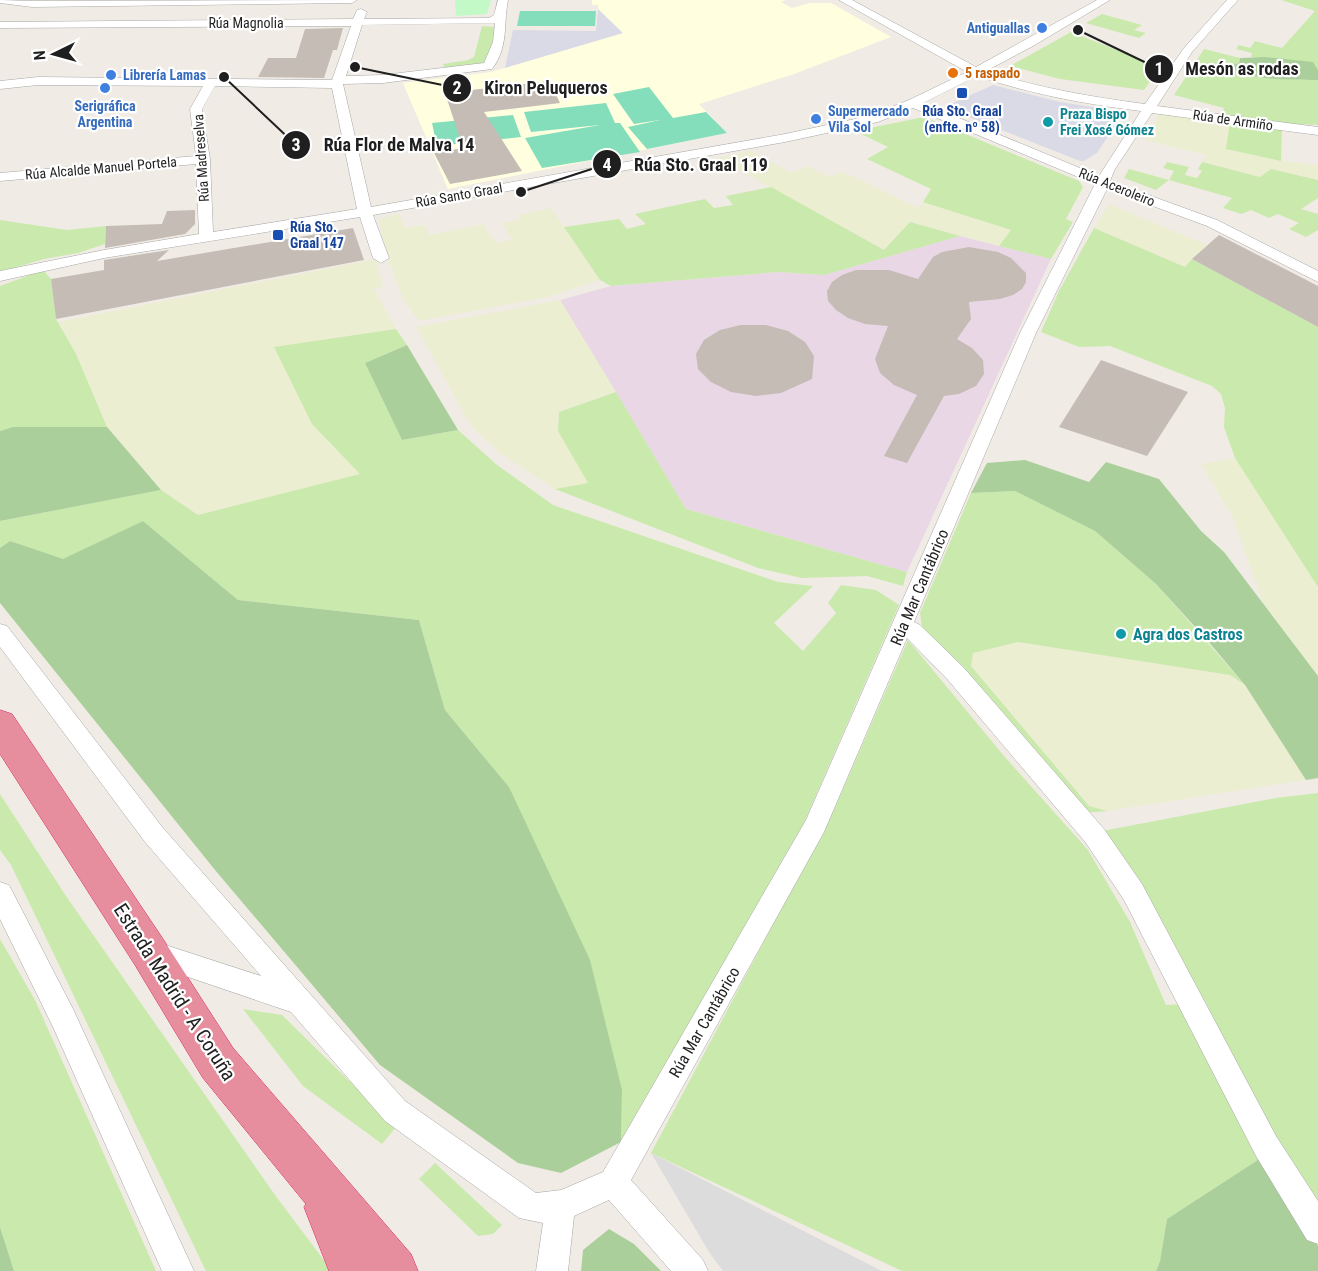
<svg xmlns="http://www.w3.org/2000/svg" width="1318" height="1271" viewBox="0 0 1318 1271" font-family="'Roboto Condensed',sans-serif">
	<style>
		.residential { fill: #dddcdc }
		.industrial { fill: #e9d7e5 }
		.education { fill: #ffffdf }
		.farmland { fill: #eceed1 }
		.grass { fill: #cae9ac }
		.forest { fill: #aacf9a }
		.park { fill: #c3f9c7 }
		.pitch { fill: #84debb }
		.plaza { fill: #dadae6 }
		.building { fill: #c4bcb5 }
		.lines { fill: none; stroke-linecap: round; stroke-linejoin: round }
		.street-casing { stroke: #a6a6a6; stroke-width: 1 }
		.highway-casing { stroke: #da2664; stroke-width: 1 }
		.street { fill: #fff; fill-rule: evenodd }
		.highway { fill: #e68e9e; fill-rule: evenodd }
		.shop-dot { fill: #3f7fe0; stroke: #fff; stroke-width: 2 }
		.food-dot { fill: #e8710a; stroke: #fff; stroke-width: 2 }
		.transit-dot { fill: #1a4fb4; stroke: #fff; stroke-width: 2 }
		.culture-dot { fill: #0f9aa8; stroke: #fff; stroke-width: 2 }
		.labels { text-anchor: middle; stroke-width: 4.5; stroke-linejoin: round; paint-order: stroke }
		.far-street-label { font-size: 14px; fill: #1f1f1f; stroke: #fff }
		.far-shop-label { font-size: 14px; font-weight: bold; fill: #366cbe; stroke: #fff; text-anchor: start }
		.far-food-label { font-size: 14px; font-weight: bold; fill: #c56008; stroke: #fff; text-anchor: start }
		.far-transit-label { font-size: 14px; font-weight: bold; fill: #164399; stroke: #fff }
		.far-culture-label { font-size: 14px; font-weight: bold; fill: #0d838f; stroke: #fff; text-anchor: start }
		.street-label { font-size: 16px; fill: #1f1f1f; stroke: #fff }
		.culture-label { font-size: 16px; font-weight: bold; fill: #0d838f; stroke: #fff; text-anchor: start }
		.near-street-label { font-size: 20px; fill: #1f1f1f; stroke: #fff }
		.leader { fill: none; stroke: #1f1f1f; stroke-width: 2 }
		.callout-dot { fill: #1f1f1f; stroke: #fff; stroke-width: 2 }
		.mark-label { font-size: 18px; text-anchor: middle; font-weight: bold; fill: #fff }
		.callout-label { font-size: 18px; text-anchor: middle; font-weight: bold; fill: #1f1f1f; stroke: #fff; stroke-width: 4.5; stroke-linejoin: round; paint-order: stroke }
	</style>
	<rect width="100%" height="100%" fill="#f0ece5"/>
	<path class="residential" d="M 651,1153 L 882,1271 L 723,1271 L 709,1252 Z"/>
	<path class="industrial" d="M 960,236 L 1051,259 L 907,572 L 686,509 L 560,300 L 611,286 L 778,272 L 824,275 Z"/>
	<path class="education" d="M 592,0 L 786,0 L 781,2 L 792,8 L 810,3 L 831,3 L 891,37 L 794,74 L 699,104 L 727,133 L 448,189 L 403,83 L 491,72 L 622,33 L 598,9 L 598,5 L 592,5 Z"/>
	<path class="farmland" d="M 1159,114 L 1230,122 L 1281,161 L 1318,165 L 1318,180 L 1271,169 L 1261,177 L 1202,162 L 1206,155 L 1145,140 Z
		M 751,151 L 791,173 L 807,166 L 830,177 L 843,172 L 918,208 L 923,202 L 1012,230 L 999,246 L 910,222 L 885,250 L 717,158 Z
		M 1109,204 L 1207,245 L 1185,267 L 1094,228 Z
		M 551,208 L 600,280 L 548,297 L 419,321 L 404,301 L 386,254 L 379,219 L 399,214 L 406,228 L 424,225 L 430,235 L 484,224 L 495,243 L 512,240 L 502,223 L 520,220 L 518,215 Z
		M 376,259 L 383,286 L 374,289 L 396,329 L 275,347 L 343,453 L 361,474 L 198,515 L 161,490 L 107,427 L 76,354 L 58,322 Z
		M 560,300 L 616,392 L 559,412 L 558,431 L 589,484 L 555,489 L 501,454 L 471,426 L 416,327 Z
		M 1235,458 L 1318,587 L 1318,676 L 1264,606 L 1233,518 L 1201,464 Z
		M 1018,642 L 1230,675 L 1245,685 L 1306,780 L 1107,811 L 1089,806 L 971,666 L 973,653 Z"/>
	<path class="grass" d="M 1281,0 L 1318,0 L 1318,70 L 1312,62 L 1251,57 L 1252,53 L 1236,49 L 1239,45 L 1250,48 L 1255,41 L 1282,48 L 1315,11 Z
		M 1102,14 L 1142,25 L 1134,30 L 1146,33 L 1139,38 L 1086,23 Z
		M 482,26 L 495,27 L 490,59 L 486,63 L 445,70 L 443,64 L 468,60 L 474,57 Z
		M 1071,32 L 1160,67 L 1144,90 L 1060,79 L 1010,66 Z
		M 1204,49 L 1240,58 L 1239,63 L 1229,66 C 1249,81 1293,79 1318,80 L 1318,125 L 1258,122 L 1223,116 L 1224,108 L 1174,95 Z
		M 924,117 L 1079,181 L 1083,187 L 1066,219 L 1073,222 L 1051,259 L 999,246 L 1011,230 L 923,202 L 931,189 L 867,159 L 888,147 L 855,131 Z
		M 1230,122 L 1282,129 L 1281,161 L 1226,149 Z
		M 1167,162 L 1189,167 L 1185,175 L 1197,178 L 1202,171 L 1198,169 L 1202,162 L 1260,177 L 1271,169 L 1318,180 L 1318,198 L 1301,209 L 1318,214 L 1318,230 L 1306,237 L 1289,229 L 1299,223 L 1278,214 L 1269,218 L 1251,210 L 1241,214 L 1223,208 L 1232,198 L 1169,180 L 1156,190 L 1124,178 L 1129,169 L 1169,180 L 1174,171 L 1163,168 Z
		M 771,187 L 884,250 L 910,222 L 960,236 L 824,275 L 778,272 L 611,286 L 600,280 L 564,227 L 619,219 L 627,229 L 646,224 L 635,214 L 705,199 L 714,208 L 733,205 L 726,196 Z
		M 0,220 L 67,230 L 106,226 L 105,244 L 78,253 L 44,259 L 0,272 Z
		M 1094,228 L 1185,267 L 1192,259 L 1318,327 L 1318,587 L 1235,458 L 1224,427 L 1225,408 L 1221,394 L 1212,386 L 1110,346 L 1079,347 L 1041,332 L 1059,291 Z
		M 43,270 L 51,279 L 56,319 L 76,354 L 107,427 L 13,427 L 0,431 L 0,286 Z
		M 396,329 L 407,345 L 365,363 L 402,440 L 458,430 L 497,465 L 553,505 L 778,582 L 813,586 L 774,623 L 803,651 L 836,613 L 828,603 L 841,585 L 876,590 L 899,605 L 803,825 L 621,1142 L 622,1090 L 509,787 L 445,710 L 419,620 L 238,600 L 143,521 L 63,560 L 10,541 L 0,548 L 0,521 L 161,490 L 198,515 L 360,474 L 312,424 L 274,347 Z
		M 616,392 L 686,509 L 907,572 L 903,586 L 867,576 L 802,578 L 758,568 L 555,489 L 588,483 L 558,431 L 559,412 Z
		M 1015,491 L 1095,531 L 1156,584 L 1245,685 L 1230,675 L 1018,642 L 973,653 L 971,666 L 1089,806 L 1107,811 L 1082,813 L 922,627 L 920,613 L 971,493 Z
		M 908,640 L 1004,756 L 1088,850 L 1130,922 L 1166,1005 L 1184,1004 L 1264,1156 L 1167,1219 L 1160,1261 L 1156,1271 L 902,1271 L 651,1153 L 833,812 Z
		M 1318,793 L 1318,1209 L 1282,1156 L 1207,1005 L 1127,862 L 1102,831 L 1276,798 Z
		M 0,794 L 66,896 L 275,1195 L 332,1271 L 206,1271 L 11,865 L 0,850 Z
		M 0,939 L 35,1000 L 156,1271 L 14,1271 L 0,1227 Z
		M 243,1009 L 282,1015 L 396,1127 L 382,1144 L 303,1086 Z
		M 435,1163 L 502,1225 L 493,1234 L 478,1236 L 419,1179 Z"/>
	<path class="forest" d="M 1265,57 L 1313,62 L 1318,70 L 1318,80 C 1290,79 1253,82 1229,66 L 1239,63 L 1240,58 Z
		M 407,345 L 458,430 L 402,440 L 365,363 Z
		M 13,427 L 107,427 L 161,490 L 0,521 L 0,431 Z
		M 1025,460 L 1089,482 L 1106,462 L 1159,479 L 1201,531 L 1224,552 L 1318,676 L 1318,778 L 1306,780 L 1245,685 L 1207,640 L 1156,584 L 1095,531 L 1015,491 L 971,493 L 987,463 Z
		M 143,521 L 238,600 L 419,620 L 445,710 L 509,787 L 590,960 L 622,1090 L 621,1142 L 561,1173 L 518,1163 L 380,1065 L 215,870 L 0,603 L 0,548 L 10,541 L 63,559 Z
		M 1264,1156 L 1318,1246 L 1318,1271 L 1156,1271 L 1160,1261 L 1167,1219 Z
		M 0,1227 L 14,1271 L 0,1271 Z
		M 609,1229 L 634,1244 L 661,1271 L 581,1271 L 583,1250 Z"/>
	<path class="park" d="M 455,0 L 491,0 L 487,14 L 456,16 Z"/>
	<path class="pitch" d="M 520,11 L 596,11 L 595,26 L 517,26 Z
		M 649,87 L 673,118 L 706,112 L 727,133 L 647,149 L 628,127 L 660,120 L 634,124 L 613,94 Z
		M 606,103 L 615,123 L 620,123 L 640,152 L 542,168 L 525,138 L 600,125 L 531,132 L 524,112 Z
		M 513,115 L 521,137 L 437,146 L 432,123 Z"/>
	<path class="plaza" d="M 598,9 L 623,33 L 505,68 L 513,30 L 596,31 Z
		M 993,85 L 1060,102 L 1119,111 L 1114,120 L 1116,124 L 1097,153 L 1084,161 L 1080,161 L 946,108 L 946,106 Z"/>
	<path class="building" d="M 343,28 L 337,50 L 333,50 L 324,78 L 258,77 L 268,58 L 296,58 L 305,29 Z
		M 550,81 L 560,103 L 484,112 L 522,171 L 450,184 L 434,153 L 463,148 L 445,93 Z
		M 195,210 L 195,224 L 185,234 L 105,248 L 106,226 L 162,224 L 167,211 Z
		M 353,228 L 364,260 L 56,319 L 51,279 L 104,270 L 104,260 L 169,250 L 157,261 Z
		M 1219,235 L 1318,286 L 1318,327 L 1192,259 Z
		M 969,247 L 998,252 L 1011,258 L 1026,273 L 1026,282 L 1022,289 L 1013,295 L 1000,299 L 969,302 L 971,319 L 957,339 L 972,348 L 983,360 L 984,374 L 976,386 L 959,394 L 944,396 L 907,463 L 884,456 L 917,395 L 894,385 L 880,373 L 875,359 L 888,326 L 865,324 L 848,318 L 836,310 L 828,301 L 827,291 L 832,282 L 842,275 L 856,270 L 889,270 L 918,279 L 933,257 L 942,252 Z
		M 741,325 L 766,325 L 788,331 L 805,342 L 814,356 L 812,379 L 781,393 L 756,396 L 731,392 L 711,382 L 698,369 L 696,354 L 704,340 L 720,330 Z
		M 1101,360 L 1188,392 L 1147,456 L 1059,427 Z"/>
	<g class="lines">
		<defs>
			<path id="street" d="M 0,0 L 32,1 L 357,0 L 352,3 L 32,7 L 0,3 Z
				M 498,0 L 508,0 C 503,25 509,47 492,69 L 383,83 L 343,84 L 371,207 L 785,134 L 869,116 L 909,100 L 967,72 L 839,0 L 852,0 L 976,67 L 1097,0 L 1110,0 L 1033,46 L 986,71 C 1039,88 1091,97 1145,104 L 1184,48 L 1227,0 L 1238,0 L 1192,52 L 1157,106 L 1318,127 L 1318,135 L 1152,113 L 1115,169 L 1110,181 L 1217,220 L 1318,271 L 1318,282 L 1207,226 L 1107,189 L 1036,333 L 914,622 L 920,625 L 964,668 L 1104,829 L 1142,884 L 1276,1136 L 1318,1201 L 1318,1244 L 1307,1240 L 1256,1156 L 1124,900 L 1086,843 L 948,680 L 907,638 L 824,832 L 631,1180 L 703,1260 L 708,1271 L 671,1271 L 609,1200 L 574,1216 L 568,1271 L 536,1271 L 543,1223 L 519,1218 L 385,1121 L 291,1012 L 141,961 L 137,952 L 141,943 L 150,940 L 261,976 L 145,842 L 0,647 L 0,624 L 7,626 L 163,828 L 405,1101 L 536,1193 L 561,1190 L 603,1172 L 806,820 L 1020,333 L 1095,184 L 913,108 L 878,122 L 785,142 L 373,215 L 389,258 L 381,263 L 373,258 L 360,217 L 104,258 L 0,281 L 0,271 L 104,250 L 199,234 L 196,164 L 0,181 L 0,173 L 196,156 L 190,109 L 203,86 L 38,85 L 0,89 L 0,81 L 38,77 L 332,80 L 351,26 L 0,28 L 0,22 L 353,19 L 357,10 L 361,9 L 367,12 L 364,19 L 489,18 L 494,15 ZM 495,23 L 493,42 L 484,63 L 383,75 L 346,76 L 362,25 ZM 977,76 C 1031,94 1084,104 1141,111 L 1099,176 L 923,103 ZM 215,86 L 332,88 L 357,209 L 213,232 L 210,159 L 202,109 Z
				M 0,882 L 9,885 L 73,1009 L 194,1271 L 162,1271 L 53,1027 L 0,919 Z"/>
			<path id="highway" d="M 0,710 L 12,714 L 163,939 L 233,1048 L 411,1254 L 418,1271 L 329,1271 L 304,1207 L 306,1204 L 203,1078 L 135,965 L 0,754 Z"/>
		</defs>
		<use href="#street" class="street-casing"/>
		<use href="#highway" class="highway-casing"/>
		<use href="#street" class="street"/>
		<use href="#highway" class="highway"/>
	</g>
	<g class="shop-dot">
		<circle cx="1042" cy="28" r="6"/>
		<circle cx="111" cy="75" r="6"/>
		<circle cx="105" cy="88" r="6"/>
		<circle cx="816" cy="119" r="6"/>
	</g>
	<circle class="food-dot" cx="953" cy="73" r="6"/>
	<g class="transit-dot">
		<rect x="956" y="87" width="12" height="12" rx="3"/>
		<rect x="272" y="229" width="12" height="12" rx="3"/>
	</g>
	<g class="culture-dot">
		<circle cx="1048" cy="122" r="6"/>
		<circle cx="1121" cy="634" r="6"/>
	</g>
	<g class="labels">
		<g class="far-street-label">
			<text x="246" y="28">Rúa Magnolia</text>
			<text transform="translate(1233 120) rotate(8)" y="5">Rúa de Armiño</text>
			<text transform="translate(201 158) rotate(-94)" y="5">Rúa Madreselva</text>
			<text transform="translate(101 168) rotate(-5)" y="5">Rúa Alcalde Manuel Portela</text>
			<text transform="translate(1117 187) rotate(22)" y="5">Rúa Aceroleiro</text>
			<text transform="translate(459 195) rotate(-10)" y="5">Rúa Santo Graal</text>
		</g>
		<g class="far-shop-label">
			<text x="1030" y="33" text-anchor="end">Antiguallas</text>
			<text x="123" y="80">Librería Lamas</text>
			<text x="105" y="111" text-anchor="middle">Serigráfica<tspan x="105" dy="16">Argentina</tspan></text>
			<text x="828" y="116">Supermercado<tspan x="828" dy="16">Vila Sol</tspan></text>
		</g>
		<g class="far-food-label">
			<text x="965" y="78">5 raspado</text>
		</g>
		<g class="far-transit-label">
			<text x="962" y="116">Rúa Sto. Graal<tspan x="962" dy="16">(enfte. nº 58)</tspan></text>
			<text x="290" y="232" text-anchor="start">Rúa Sto.<tspan x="290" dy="16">Graal 147</tspan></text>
		</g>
		<g class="far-culture-label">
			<text x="1060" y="119">Praza Bispo<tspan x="1060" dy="16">Frei Xosé Gómez</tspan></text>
		</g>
		<g class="street-label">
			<text transform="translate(919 587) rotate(-67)" y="6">Rúa Mar Cantábrico</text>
			<text transform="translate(704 1022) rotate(-60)" y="6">Rúa Mar Cantábrico</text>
		</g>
		<g class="culture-label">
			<text x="1133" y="640">Agra dos Castros</text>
		</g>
		<g class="near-street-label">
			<text transform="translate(175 992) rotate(57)" y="7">Estrada Madrid - A Coruña</text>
		</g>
	</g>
	<path class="leader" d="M1078 30L1159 69M355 67L457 88M224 77L296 145M521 192L607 164"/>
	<g class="callout-dot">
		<circle cx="1078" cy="30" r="6"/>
		<circle cx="355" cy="67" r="6"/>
		<circle cx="224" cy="77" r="6"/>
		<circle cx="521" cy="192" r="6"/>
		<circle cx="1159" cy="69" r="15"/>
		<circle cx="457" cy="88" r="15"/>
		<circle cx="296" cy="145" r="15"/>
		<circle cx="607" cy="164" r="15"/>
	</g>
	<g class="mark-label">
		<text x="1159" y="75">1</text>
		<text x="457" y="94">2</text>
		<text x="296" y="151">3</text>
		<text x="607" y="171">4</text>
	</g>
	<g class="callout-label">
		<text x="1242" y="75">Mesón as rodas</text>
		<text x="546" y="94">Kiron Peluqueros</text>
		<text x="399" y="151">Rúa Flor de Malva 14</text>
		<text x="701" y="171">Rúa Sto. Graal 119</text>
	</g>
	<g transform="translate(54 54) rotate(265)" stroke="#ffffff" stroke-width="4.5" paint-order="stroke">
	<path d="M0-4.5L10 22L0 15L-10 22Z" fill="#1f1f1f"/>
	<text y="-9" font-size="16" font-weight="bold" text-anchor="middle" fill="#1f1f1f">N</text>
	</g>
</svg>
